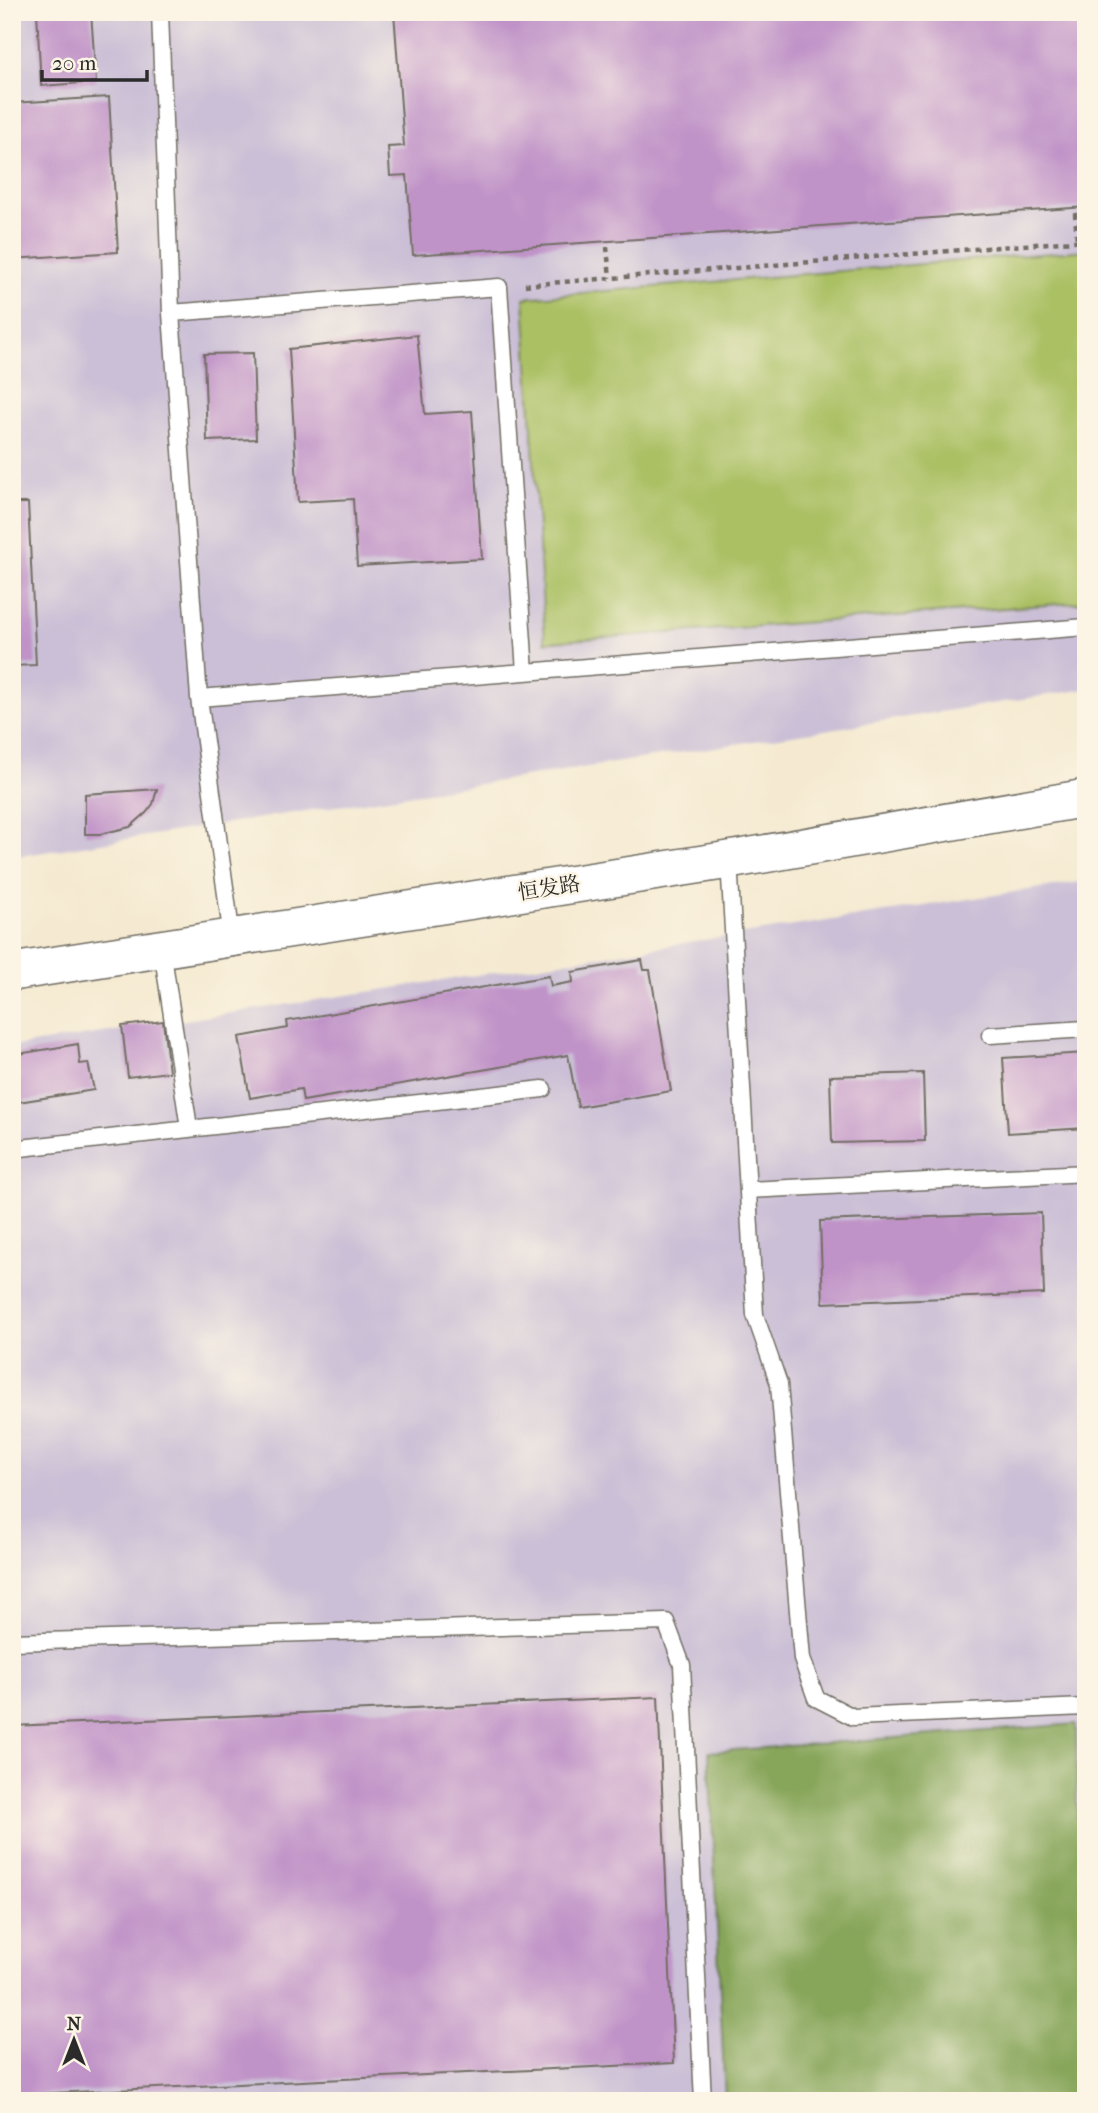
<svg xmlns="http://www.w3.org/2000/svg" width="1098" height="2113" viewBox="0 0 1098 2113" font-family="'IM FELL French Canon','Noto Serif SC',serif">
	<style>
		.industrial { fill: #cabfd6 }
		.green { fill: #aac064; stroke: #6a7648; stroke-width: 2 }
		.forest { fill: #87a65a; stroke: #596842; stroke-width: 2 }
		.building { fill: #c093c8 }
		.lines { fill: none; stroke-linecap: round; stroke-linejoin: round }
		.service-casing { stroke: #726e65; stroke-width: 19 }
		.tertiary-casing { stroke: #726e65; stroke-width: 40 }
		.path { stroke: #726e65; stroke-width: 4.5; stroke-dasharray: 5 5; stroke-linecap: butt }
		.service { stroke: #fff; stroke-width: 16 }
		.tertiary { stroke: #fff; stroke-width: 37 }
		.labels { text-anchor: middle; stroke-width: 5; stroke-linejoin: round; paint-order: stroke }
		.street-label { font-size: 21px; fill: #2b2b2b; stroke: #fcf5e5 }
	</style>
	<rect width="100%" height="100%" fill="#fcf5e5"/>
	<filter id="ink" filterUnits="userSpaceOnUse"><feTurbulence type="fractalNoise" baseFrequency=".0143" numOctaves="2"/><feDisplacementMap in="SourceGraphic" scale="14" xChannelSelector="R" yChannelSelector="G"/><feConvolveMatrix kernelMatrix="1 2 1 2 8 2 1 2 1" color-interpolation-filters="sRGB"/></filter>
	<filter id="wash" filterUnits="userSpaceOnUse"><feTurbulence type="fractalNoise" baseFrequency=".00686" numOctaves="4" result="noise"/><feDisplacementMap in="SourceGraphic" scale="28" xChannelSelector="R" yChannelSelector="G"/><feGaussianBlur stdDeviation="1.57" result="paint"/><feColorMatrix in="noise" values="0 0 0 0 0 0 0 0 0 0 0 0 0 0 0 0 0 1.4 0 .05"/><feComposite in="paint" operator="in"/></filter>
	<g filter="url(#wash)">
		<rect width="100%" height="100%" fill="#f5ead1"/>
		<path class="industrial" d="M 12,12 L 1086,12 L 1086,689 L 12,857 Z
			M 1086,881 L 1086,2101 L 12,2101 L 12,1047 Z"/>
		<path class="green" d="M 1086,250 L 1086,602 L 545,642 L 524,298 Z"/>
		<path class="forest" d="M 1076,1724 L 1077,1818 L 1086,1818 L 1086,2101 L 725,2101 L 709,1752 Z"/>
		<g id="blocks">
			<path class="building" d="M 37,12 L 91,12 L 96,82 L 41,86 Z
				M 394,12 L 1077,12 L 1086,129 L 1086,207 L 413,255 L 407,175 L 390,176 L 388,147 L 404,146 Z
				M 109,97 L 118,252 L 12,259 L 12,103 Z
				M 417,335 L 425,414 L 472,411 L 482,559 L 357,566 L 353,499 L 298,502 L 289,349 Z
				M 253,353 L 256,439 L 207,441 L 204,354 Z
				M 12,503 L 28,503 L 36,665 L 12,666 Z
				M 157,789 L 153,804 L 146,813 L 130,827 L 100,834 L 85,834 L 85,794 Z
				M 642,960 L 644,970 L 650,970 L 671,1091 L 578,1107 L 568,1055 L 303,1101 L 301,1089 L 250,1098 L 239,1037 L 288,1028 L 287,1021 L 549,976 L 551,986 L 573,982 L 572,972 Z
				M 163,1021 L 169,1072 L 128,1077 L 122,1026 Z
				M 78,1044 L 80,1064 L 88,1063 L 94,1090 L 12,1103 L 12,1055 Z
				M 1086,1053 L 1086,1128 L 1008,1133 L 1003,1058 Z
				M 923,1073 L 925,1141 L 832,1143 L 830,1076 Z
				M 1041,1213 L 1044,1294 L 823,1303 L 820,1221 Z
				M 658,1697 L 674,2063 L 12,2095 L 12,1726 Z"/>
		</g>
	</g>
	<g filter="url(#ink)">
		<use href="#blocks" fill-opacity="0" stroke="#726e65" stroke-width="2"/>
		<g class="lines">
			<defs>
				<path id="service" d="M 160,12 L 171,313 L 199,698 L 232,938
					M 171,313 L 499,287 L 525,672
					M 199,698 L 1086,627
					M 729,860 L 755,1315 L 779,1384 L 802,1659 L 816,1698 L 853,1717 L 1086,1707
					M 162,949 L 189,1128
					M 990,1035 L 1086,1029
					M 12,1149 L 543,1089
					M 748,1190 L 1086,1173
					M 12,1642 L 666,1622 L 682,1665 L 703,2101"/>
				<path id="tertiary" d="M 12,972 L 729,860 L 1086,798"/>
			</defs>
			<use href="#service" class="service-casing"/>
			<use href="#tertiary" class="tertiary-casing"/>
			<path class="path" d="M 1075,213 L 1077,241
				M 607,247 L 610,278
				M 525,285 L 1086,240"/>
			<use href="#service" class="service"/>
			<use href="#tertiary" class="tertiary"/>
		</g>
	</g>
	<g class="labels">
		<g class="street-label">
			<text transform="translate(549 888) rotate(-9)" y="7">恒发路</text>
		</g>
	</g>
	<rect width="1098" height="2113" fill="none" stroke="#fcf5e5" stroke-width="42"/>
	<g transform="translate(74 2040)" stroke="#fcf5e5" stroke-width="5" paint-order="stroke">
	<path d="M0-5L12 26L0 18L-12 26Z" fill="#2b2b2b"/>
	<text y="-10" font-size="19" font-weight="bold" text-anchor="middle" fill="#2b2b2b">N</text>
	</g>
	<path d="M42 70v10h105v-10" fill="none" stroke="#2b2b2b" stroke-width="3.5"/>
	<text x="52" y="70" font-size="21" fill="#2b2b2b" stroke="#fcf5e5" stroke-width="5" paint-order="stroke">20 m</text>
</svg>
